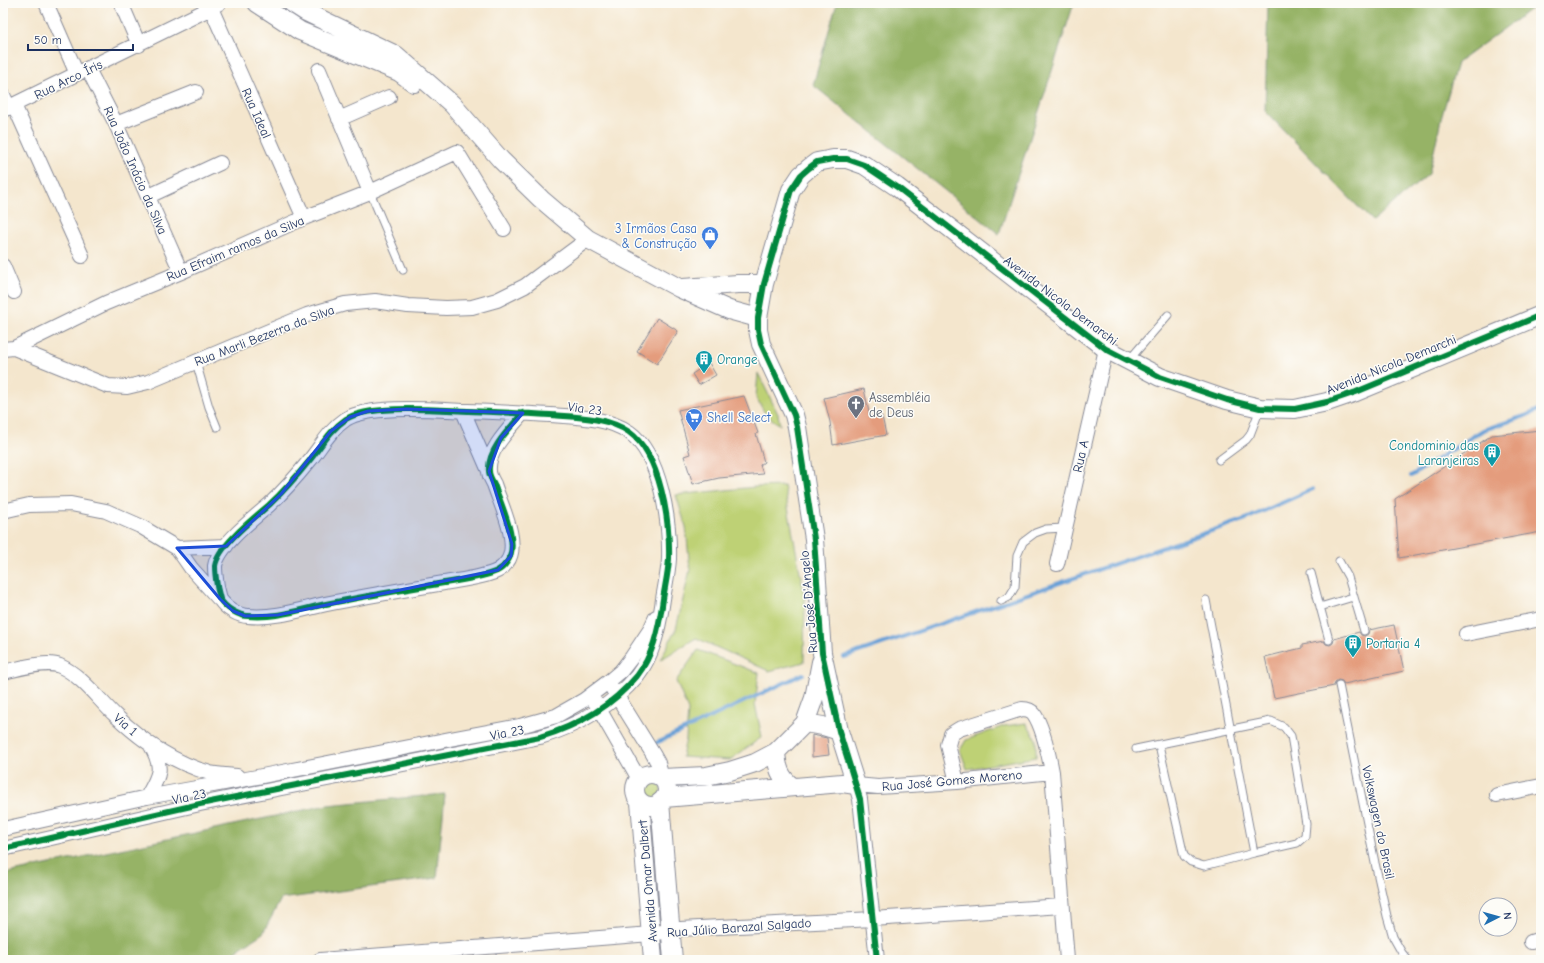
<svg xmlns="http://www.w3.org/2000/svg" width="1544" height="963" viewBox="0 0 1544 963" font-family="'Comic Neue',sans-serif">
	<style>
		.green { fill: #bed175; stroke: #6c806a }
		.forest { fill: #96b366; stroke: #587162 }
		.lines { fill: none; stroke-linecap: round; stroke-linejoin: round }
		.stream { stroke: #69a0d7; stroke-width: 4 }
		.building { fill: #e49c7d }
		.service-casing { stroke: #888a96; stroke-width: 9 }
		.minor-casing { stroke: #888a96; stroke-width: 16 }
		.tertiary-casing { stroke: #888a96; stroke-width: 20 }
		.service { stroke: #fff; stroke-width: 7 }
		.minor { stroke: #fff; stroke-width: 14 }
		.tertiary { stroke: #fff; stroke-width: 18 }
		.cycleway-casing { stroke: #fdfcf7; stroke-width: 8 }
		.cycleway { stroke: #00873e; stroke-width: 6 }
		.marked { fill: #1d4ed8; fill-opacity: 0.2; stroke: #1d4ed8; stroke-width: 3; stroke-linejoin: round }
		.labels { text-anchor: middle; stroke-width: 3; stroke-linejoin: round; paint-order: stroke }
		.street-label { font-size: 13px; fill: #1b2f5e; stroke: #fdfcf7 }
		.shop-label { font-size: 13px; fill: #366cbe; stroke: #fdfcf7; text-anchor: end }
		.culture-label { font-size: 13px; fill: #0d838f; stroke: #fdfcf7; text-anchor: start }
		.worship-label { font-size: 13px; fill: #5b616d; stroke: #fdfcf7; text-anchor: start }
	</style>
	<rect width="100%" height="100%" fill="#fdfcf7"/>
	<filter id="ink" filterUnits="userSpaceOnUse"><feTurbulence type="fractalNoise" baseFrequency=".025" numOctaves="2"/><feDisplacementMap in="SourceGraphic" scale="8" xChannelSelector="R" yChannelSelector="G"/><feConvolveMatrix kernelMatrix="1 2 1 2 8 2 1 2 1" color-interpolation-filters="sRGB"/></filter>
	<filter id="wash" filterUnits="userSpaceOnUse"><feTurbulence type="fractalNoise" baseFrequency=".012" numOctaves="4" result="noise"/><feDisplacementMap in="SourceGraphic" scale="16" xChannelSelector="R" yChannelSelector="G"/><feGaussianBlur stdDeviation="0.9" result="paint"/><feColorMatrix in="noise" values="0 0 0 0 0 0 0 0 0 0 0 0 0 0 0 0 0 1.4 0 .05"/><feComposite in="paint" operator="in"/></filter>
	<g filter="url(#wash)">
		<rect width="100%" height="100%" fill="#f4e6cd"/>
		<path class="green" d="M 758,373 L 778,414 L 780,425 L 766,415 L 756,397 Z
			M 784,486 L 805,599 L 804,662 L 769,671 L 696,638 L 660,660 L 676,629 L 690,570 L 686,527 L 676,495 L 755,487 Z
			M 698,650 L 759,673 L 755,704 L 762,737 L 730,760 L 682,757 L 686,739 L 688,710 L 676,681 Z
			M 1026,723 L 1036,739 L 1036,757 L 967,769 L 960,750 L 966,740 L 1004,726 Z
			M639 790a11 11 0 1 1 22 0a11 11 0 1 1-22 0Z"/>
		<path class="forest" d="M 837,3 L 1074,3 L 999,234 L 813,85 Z
			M 1268,3 L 1539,3 L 1457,63 L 1441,119 L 1429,174 L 1372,221 L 1265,111 Z
			M 445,794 L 437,878 L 281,899 L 263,933 L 222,960 L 3,960 L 3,874 L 327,805 Z"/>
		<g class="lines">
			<path class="stream" d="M 1411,476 L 1483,430 L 1525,416 L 1541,409
				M 844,657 L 1246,519 L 1313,489
				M 656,743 L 803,674"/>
		</g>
		<g id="blocks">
			<path class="building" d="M 657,318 L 678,331 L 657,364 L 637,351 Z
				M 709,363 L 716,375 L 699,385 L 692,374 Z
				M 864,389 L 870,417 L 882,416 L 886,435 L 833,445 L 830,422 L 824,398 Z
				M 744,396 L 758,433 L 756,434 L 764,462 L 760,465 L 763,474 L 719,478 L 693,484 L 684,456 L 690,454 L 678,410 Z
				M 1541,430 L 1541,532 L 1399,558 L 1395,499 L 1492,435 Z
				M 1394,625 L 1404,671 L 1344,684 L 1342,681 L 1338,680 L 1335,682 L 1334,686 L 1274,698 L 1265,657 L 1302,648 L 1302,645 L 1324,641 L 1326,644 L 1330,645 L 1333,643 L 1334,639 L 1359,632 L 1361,635 L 1365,636 L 1368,634 L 1369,630 Z
				M 812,735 L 827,738 L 829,755 L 812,757 Z"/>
		</g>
	</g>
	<g filter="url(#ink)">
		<use href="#blocks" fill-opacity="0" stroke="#888a96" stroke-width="1"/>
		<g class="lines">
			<defs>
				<path id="service" d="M 370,192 L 403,270
					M 1129,360 L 1168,315
					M 196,362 L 209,407 L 217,427
					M 1219,460 L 1246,440 L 1250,435 L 1260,409
					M 1339,561 L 1348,577 L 1364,631
					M 1311,573 L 1329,640
					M 1001,601 L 1009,597 L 1015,587 L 1017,556 L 1023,542 L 1035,533 L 1046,529 L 1064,528
					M 1320,607 L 1353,597
					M 1339,685 L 1375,863 L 1387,916 L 1393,937 L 1402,953 L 1408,960
					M 1159,745 L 1184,856 L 1191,862 L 1204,866 L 1254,853
					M 1136,749 L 1271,721 L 1284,727 L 1291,736 L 1306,824 L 1305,836 L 1297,843 L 1254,853 L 1206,600"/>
				<path id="minor" d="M 46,3 L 77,74
					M 121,3 L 139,45
					M 211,8 L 304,218
					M 88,69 L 116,124 L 181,272
					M 319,70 L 370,192
					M 3,95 L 9,108
					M 14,105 L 82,256
					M 3,110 L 211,8 L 219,3
					M 339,119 L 389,97
					M 116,124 L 196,92
					M 149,196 L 220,163
					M 3,266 L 14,292
					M 14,348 L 106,303 L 181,272 L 304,218 L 370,192 L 457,152 L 504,229
					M 3,349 L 14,348 L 108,386 L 127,387 L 148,382 L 307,315 L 345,304 L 375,301 L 408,306 L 446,308 L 472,307 L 497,300 L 525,286 L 588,239
					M 463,411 L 489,471
					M 3,511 L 29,505 L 71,504 L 106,511 L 140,526 L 177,548 L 191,568 L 219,599
					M 177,548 L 226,546
					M 1057,564 L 1106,349
					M 1466,634 L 1541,619
					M 3,672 C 18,669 46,660 60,666 C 82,676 98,699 115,715 C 141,740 174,763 210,773 C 219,775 229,775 237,776
					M 612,688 L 653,754 L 658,763 L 662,778
					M 595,702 L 639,779
					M 957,782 L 948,745 L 951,734 L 959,729 L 1022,709 C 1027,709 1031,710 1034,714 C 1043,727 1049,756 1052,772
					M 1497,795 L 1541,786
					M 147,797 C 160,774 164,768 150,744
					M 3,829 L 147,797 L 257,777 L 450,739 L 520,726 L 556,716 L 584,700 L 608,682 L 621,671 L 632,657 L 650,630 L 656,617
					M 3,849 L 200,804 L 540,737 C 577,726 612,706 637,676 C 653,655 658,631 662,606 C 664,590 668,575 669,559 C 670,522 661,455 629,432 C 607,417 576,417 550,415 C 522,413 495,412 468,411 C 439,410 369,404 346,419 C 330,430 322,445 310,460 C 297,476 284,491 269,505 C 254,518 218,546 215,566 C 215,572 216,580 217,586 C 217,587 220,599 220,599 C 225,608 239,616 248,616 C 278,619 307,607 336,602 C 372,595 408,589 444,583 C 460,580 482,578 497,571 C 501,569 505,565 507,562 C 521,544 500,503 494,484 C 492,480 489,476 489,471 C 487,450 510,428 523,413
					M 1531,942 L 1541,939
					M 320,960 L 651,934 L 680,929 L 873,919 L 1062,906
					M 877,960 L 860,799 L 856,785 L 878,787 L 957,782 L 1052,772 L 1067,960"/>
				<path id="tertiary" d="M 257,3 L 300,31 L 399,72 L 414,83
					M 292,3 L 306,12 L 396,55 L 452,104 L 501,160 L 541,199 L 588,239 L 679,288 L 729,310 L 758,318
					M 683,288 L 738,284 L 764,284
					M 805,723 L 823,726 L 839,731
					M 776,752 C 777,767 780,778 793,787
					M635 790a16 16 0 1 1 32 0a16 16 0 1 1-32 0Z
					M 662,778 L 706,776 L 730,771 L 755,763 L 776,752 L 805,723 L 814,698 L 821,662
					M 664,798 L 842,783 L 856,785 L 839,731 L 822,653 L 814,539 L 797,427 L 794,415 L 761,344 L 758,330 L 758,318 L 764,284 L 791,190 L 801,175 L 809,168 L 817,162 L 833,159 L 847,159 L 864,165 L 897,187 L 1106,349 L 1160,377 L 1227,400 L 1260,408 L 1295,409 L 1327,402 L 1356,392 L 1541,315
					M 640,802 L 653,960
					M 660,802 L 673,960"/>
			</defs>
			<use href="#service" class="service-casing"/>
			<use href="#minor" class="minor-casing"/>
			<use href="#tertiary" class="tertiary-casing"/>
			<use href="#service" class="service"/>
			<use href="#minor" class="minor"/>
			<use href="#tertiary" class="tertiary"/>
			<defs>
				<path id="cycleway" d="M 3,849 L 200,804 L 540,737 C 577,726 612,706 637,676 C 653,655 658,631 662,606 C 664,590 668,575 669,559 C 670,522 661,455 629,432 C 607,417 576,417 550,415 C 522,413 495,412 468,411 C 439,410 369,404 346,419 C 330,430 322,445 310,460 C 297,476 284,491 269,505 C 254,518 218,546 215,566 C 215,572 216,580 217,586 C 217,587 220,599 220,599 C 225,608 239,616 248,616 C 278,619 307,607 336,602 C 372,595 408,589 444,583 C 460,580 482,578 497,571 C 501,569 505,565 507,562 C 521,544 500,503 494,484 C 492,480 489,476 489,471 C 487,450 510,428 523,413
					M 877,960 L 860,799 L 839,731 L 822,653 L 814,539 L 797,427 L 794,415 L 761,344 L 758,330 L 758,318 L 764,284 L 791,190 L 801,175 L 809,168 L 817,162 L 833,159 L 847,159 L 864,165 L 897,187 L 1106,349 L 1160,377 L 1227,400 L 1260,408 L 1295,409 L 1327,402 L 1356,392 L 1541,315"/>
			</defs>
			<use href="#cycleway" class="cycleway-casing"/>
			<use href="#cycleway" class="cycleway"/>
		</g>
	</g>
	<path class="marked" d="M 407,409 L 523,413 L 501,438 L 489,471 L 512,544 L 511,556 L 498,570 L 278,615 L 245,616 L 233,611 L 220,599 L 177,548 L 226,546 L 281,494 L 331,431 L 350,417 L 368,411 Z"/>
	<defs>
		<symbol id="shop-pin" viewBox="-11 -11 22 30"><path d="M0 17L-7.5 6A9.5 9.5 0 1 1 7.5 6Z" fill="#3f7fe0" stroke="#fdfcf7"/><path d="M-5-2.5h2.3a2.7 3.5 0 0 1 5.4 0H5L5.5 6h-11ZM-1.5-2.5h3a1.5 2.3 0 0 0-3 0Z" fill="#fff"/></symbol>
		<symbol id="building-pin" viewBox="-11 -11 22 30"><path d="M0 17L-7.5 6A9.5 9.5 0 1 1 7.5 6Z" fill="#0f9aa8" stroke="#fdfcf7"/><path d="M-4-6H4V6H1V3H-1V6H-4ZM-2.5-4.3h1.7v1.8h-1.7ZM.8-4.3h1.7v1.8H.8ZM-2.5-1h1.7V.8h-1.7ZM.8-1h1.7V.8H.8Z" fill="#fff"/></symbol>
		<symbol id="church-pin" viewBox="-11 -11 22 30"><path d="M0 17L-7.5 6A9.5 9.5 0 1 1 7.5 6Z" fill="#6b7280" stroke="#fdfcf7"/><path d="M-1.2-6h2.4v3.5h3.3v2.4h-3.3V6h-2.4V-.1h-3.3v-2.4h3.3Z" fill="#fff"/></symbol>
		<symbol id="supermarket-pin" viewBox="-11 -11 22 30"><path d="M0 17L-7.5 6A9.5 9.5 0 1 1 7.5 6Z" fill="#3f7fe0" stroke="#fdfcf7"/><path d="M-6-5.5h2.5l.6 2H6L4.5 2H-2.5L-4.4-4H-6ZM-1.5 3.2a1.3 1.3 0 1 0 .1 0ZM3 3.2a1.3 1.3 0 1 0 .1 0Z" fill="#fff"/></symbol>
	</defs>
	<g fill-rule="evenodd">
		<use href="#shop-pin" x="700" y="225" width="20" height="27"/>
		<use href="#building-pin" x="694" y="349" width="20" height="27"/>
		<use href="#church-pin" x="846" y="394" width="20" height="27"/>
		<use href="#supermarket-pin" x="684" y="407" width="20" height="27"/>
		<use href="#building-pin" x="1482" y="442" width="20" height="27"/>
		<use href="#building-pin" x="1343" y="633" width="20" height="27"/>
	</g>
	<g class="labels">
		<g class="street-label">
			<text transform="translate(68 79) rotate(-26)" y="5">Rua Arco Íris</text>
			<text transform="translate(257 113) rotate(66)" y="5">Rua Ideal</text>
			<text transform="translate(136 170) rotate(66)" y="5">Rua João Inácio da Silva</text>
			<text transform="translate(235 248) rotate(-23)" y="5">Rua Efraim ramos da Silva</text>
			<text transform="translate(1061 300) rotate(37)" y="5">Avenida Nicola Demarchi</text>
			<text transform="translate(264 335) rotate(-21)" y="5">Rua Marli Bezerra da Silva</text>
			<text transform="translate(1391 364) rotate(-22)" y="5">Avenida Nicola Demarchi</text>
			<text transform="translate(585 408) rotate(8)" y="5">Via 23</text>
			<text transform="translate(1080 456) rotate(-77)" y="5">Rua A</text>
			<text transform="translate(808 602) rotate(-95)" y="5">Rua José D'Angelo</text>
			<text transform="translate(126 724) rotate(41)" y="5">Via 1</text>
			<text transform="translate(507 732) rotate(-11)" y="5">Via 23</text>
			<text transform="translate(952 780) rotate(-5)" y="5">Rua José Gomes Moreno</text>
			<text transform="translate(189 796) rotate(-12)" y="5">Via 23</text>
			<text transform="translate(1379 822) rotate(78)" y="5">Volkswagen do Brasil</text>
			<text transform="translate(647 881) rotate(-95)" y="5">Avenida Omar Dalbert</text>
			<text transform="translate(739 927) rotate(-4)" y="5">Rua Júlio Barazal Salgado</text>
		</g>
		<g class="shop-label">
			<text x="697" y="233">3 Irmãos Casa<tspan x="697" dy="15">&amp; Construção</tspan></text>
			<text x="707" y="422" text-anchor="start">Shell Select</text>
		</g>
		<g class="culture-label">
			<text x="717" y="364">Orange</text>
			<text x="1479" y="450" text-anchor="end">Condominio das<tspan x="1479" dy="15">Laranjeiras</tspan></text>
			<text x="1366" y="648">Portaria 4</text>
		</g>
		<g class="worship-label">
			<text x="869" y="402">Assembléia<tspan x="869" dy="15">de Deus</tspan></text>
		</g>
	</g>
	<rect width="1544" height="963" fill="none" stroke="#fdfcf7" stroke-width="16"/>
	<g transform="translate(1498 917) rotate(84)"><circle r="19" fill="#fdfcf7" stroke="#a3aaba"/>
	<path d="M0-3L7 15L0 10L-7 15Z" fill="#1f6fb2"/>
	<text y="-6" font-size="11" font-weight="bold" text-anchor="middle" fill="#1b2f5e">N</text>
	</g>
	<path d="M28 44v6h105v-6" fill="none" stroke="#1b2f5e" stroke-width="2"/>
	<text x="34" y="44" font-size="12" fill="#1b2f5e" stroke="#fdfcf7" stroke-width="3" paint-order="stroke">50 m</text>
</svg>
